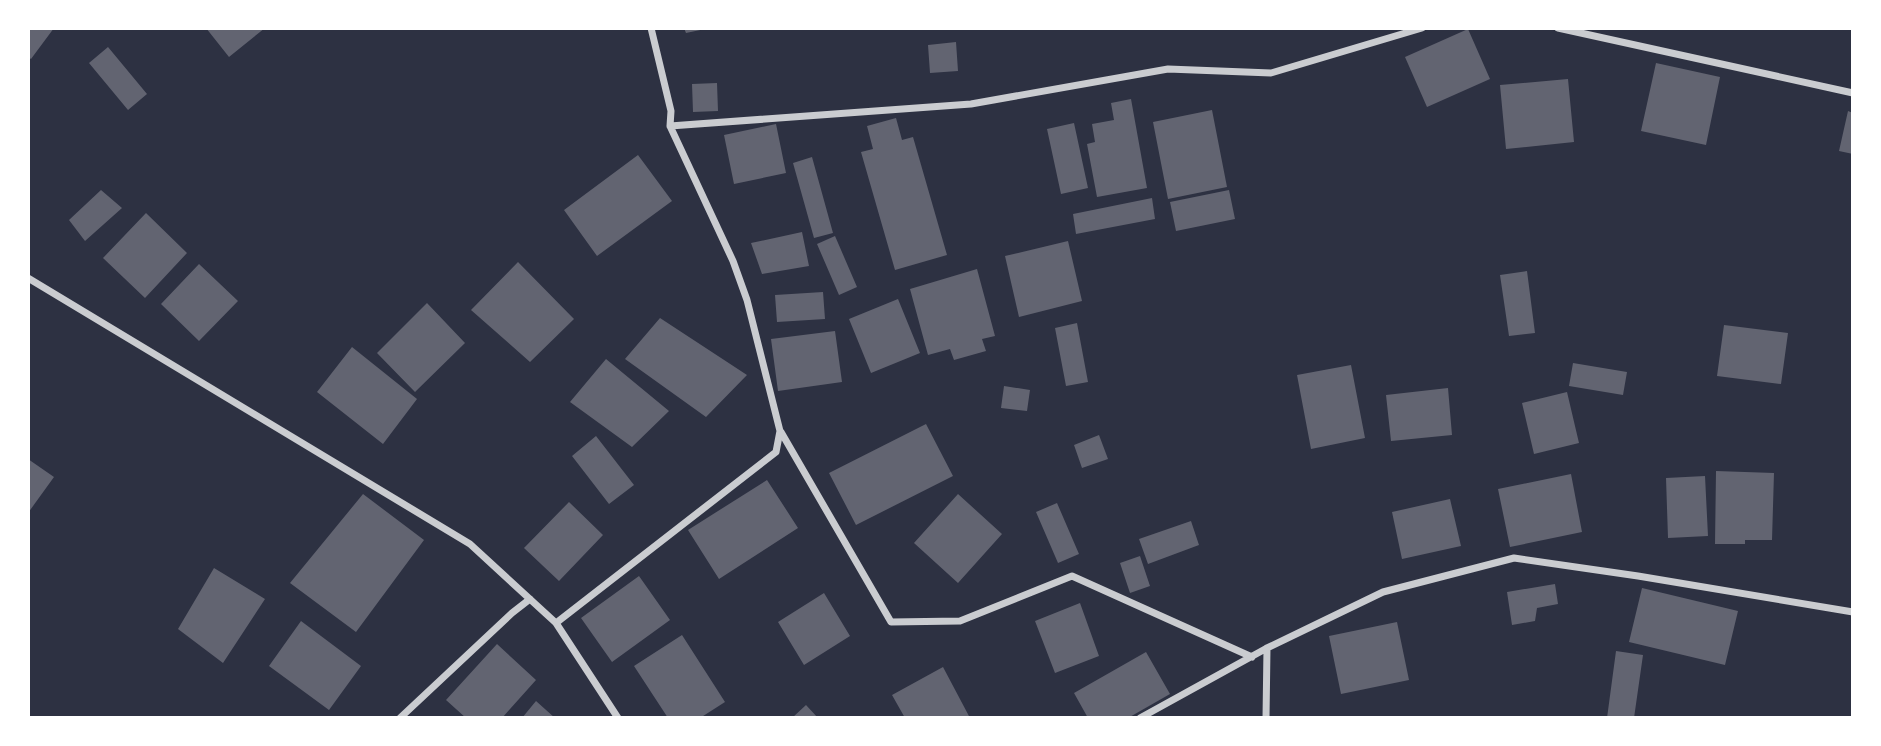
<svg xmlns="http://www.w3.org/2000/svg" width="1881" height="746" viewBox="0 0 1881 746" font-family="'Public Sans',sans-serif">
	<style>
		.building { fill: #626471 }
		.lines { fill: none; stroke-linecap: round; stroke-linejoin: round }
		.minor { stroke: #caccd0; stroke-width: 7 }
	</style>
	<rect width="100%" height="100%" fill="#2d3142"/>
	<path class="building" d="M 28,28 L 54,28 L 31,59 L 28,57 Z
		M 206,28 L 265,28 L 229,57 Z
		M 684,28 L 705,28 L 705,29 L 686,33 Z
		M 1468,29 L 1490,79 L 1427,107 L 1405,57 Z
		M 956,42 L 958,71 L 930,73 L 928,45 Z
		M 108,47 L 147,94 L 128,110 L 89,63 Z
		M 1656,63 L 1720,77 L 1706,145 L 1641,131 Z
		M 1568,79 L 1574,142 L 1506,149 L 1500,85 Z
		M 717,83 L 718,111 L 693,112 L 692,84 Z
		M 1131,99 L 1147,188 L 1097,197 L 1087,144 L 1095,142 L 1092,124 L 1114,120 L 1111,103 Z
		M 1212,110 L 1227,187 L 1168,199 L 1153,122 Z
		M 1848,111 L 1853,113 L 1853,154 L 1839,151 Z
		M 896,118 L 902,140 L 913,137 L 947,255 L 895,270 L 861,152 L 873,149 L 867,126 Z
		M 1074,123 L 1088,188 L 1061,194 L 1047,129 Z
		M 776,124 L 786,173 L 734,184 L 724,135 Z
		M 638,155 L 672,201 L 597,256 L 564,210 Z
		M 812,157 L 833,233 L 814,238 L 793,163 Z
		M 101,190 L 122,208 L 85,241 L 69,220 Z
		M 1229,190 L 1235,219 L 1176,231 L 1170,202 Z
		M 1152,198 L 1155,219 L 1076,234 L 1073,214 Z
		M 146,213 L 187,253 L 145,298 L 103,258 Z
		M 802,232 L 809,266 L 762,274 L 751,243 Z
		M 835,236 L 857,287 L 839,295 L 817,244 Z
		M 1068,241 L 1082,301 L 1019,317 L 1005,256 Z
		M 518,262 L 574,319 L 530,362 L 471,310 Z
		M 199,264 L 238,301 L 199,341 L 161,304 Z
		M 977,269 L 995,336 L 982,339 L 986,351 L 954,360 L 950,349 L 928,355 L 910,289 Z
		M 1527,271 L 1535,333 L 1509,336 L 1500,275 Z
		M 823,292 L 825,319 L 777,322 L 775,295 Z
		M 898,299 L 920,353 L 871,373 L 849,319 Z
		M 427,303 L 465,343 L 415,392 L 377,353 Z
		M 660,318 L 747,375 L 706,417 L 625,359 Z
		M 1077,323 L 1088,382 L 1066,386 L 1055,328 Z
		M 1724,325 L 1788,333 L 1781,384 L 1717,376 Z
		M 835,331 L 842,382 L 778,391 L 771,339 Z
		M 352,347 L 417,399 L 383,444 L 317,392 Z
		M 606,359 L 669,411 L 632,447 L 570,402 Z
		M 1573,363 L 1627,372 L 1623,395 L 1569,386 Z
		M 1351,365 L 1365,438 L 1311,449 L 1297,375 Z
		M 1004,386 L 1030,390 L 1027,411 L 1001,408 Z
		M 1448,388 L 1452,435 L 1391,441 L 1386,395 Z
		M 1567,392 L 1579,443 L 1534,454 L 1522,403 Z
		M 926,424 L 953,476 L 856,525 L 829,473 Z
		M 1099,435 L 1108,459 L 1082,468 L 1074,445 Z
		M 596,436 L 634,485 L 609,504 L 572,456 Z
		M 28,459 L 54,477 L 28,513 Z
		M 1716,471 L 1774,473 L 1772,540 L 1745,540 L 1745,544 L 1715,544 Z
		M 1571,474 L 1582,532 L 1510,547 L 1498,489 Z
		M 1705,476 L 1708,536 L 1668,538 L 1666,478 Z
		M 767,480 L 798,528 L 719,579 L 688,530 Z
		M 363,494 L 424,540 L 356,632 L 290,583 Z
		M 958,494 L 1002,534 L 958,583 L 914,543 Z
		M 1450,499 L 1461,546 L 1402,559 L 1392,512 Z
		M 569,502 L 603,535 L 559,581 L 524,548 Z
		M 1057,503 L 1079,554 L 1058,563 L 1036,512 Z
		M 1191,521 L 1199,545 L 1148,564 L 1139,539 Z
		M 1140,556 L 1150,586 L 1130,593 L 1120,563 Z
		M 214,568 L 265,599 L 223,663 L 178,629 Z
		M 639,576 L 670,620 L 612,662 L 581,618 Z
		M 1555,584 L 1558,604 L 1537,608 L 1535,621 L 1512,625 L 1507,592 Z
		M 1642,588 L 1738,611 L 1725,665 L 1629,642 Z
		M 824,593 L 850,636 L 804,665 L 778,622 Z
		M 1080,603 L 1099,656 L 1055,673 L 1035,621 Z
		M 301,621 L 361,666 L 329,710 L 269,666 Z
		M 1397,622 L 1409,680 L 1341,694 L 1329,636 Z
		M 682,635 L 725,702 L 700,718 L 668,718 L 634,666 Z
		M 497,644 L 536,680 L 502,718 L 466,718 L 446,700 Z
		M 1616,651 L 1643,655 L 1634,718 L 1607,718 Z
		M 1146,652 L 1170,694 L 1128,718 L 1088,718 L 1074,693 Z
		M 943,667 L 970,718 L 905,718 L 892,695 Z
		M 536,701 L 555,718 L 522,718 Z
		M 806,705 L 818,718 L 792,718 Z"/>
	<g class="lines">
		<path class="minor" d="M 1558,28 L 1853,93
			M 670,126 L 971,104 L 1168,69 L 1271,73 L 1422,28
			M 28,278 L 470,544 L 556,623 L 618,718
			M 781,432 L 891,622 L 960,621 L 1072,576 L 1252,657
			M 556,623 L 776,452 L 780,431 L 747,300 L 733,261 L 670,126 L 671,111 L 651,28
			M 400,718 L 512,613 L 530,599
			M 1140,718 L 1267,648 L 1383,592 L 1514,558 L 1638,576 L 1853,612
			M 1266,718 L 1267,648"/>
	</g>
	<rect width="1881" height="746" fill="none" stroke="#ffffff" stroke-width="60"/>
</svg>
